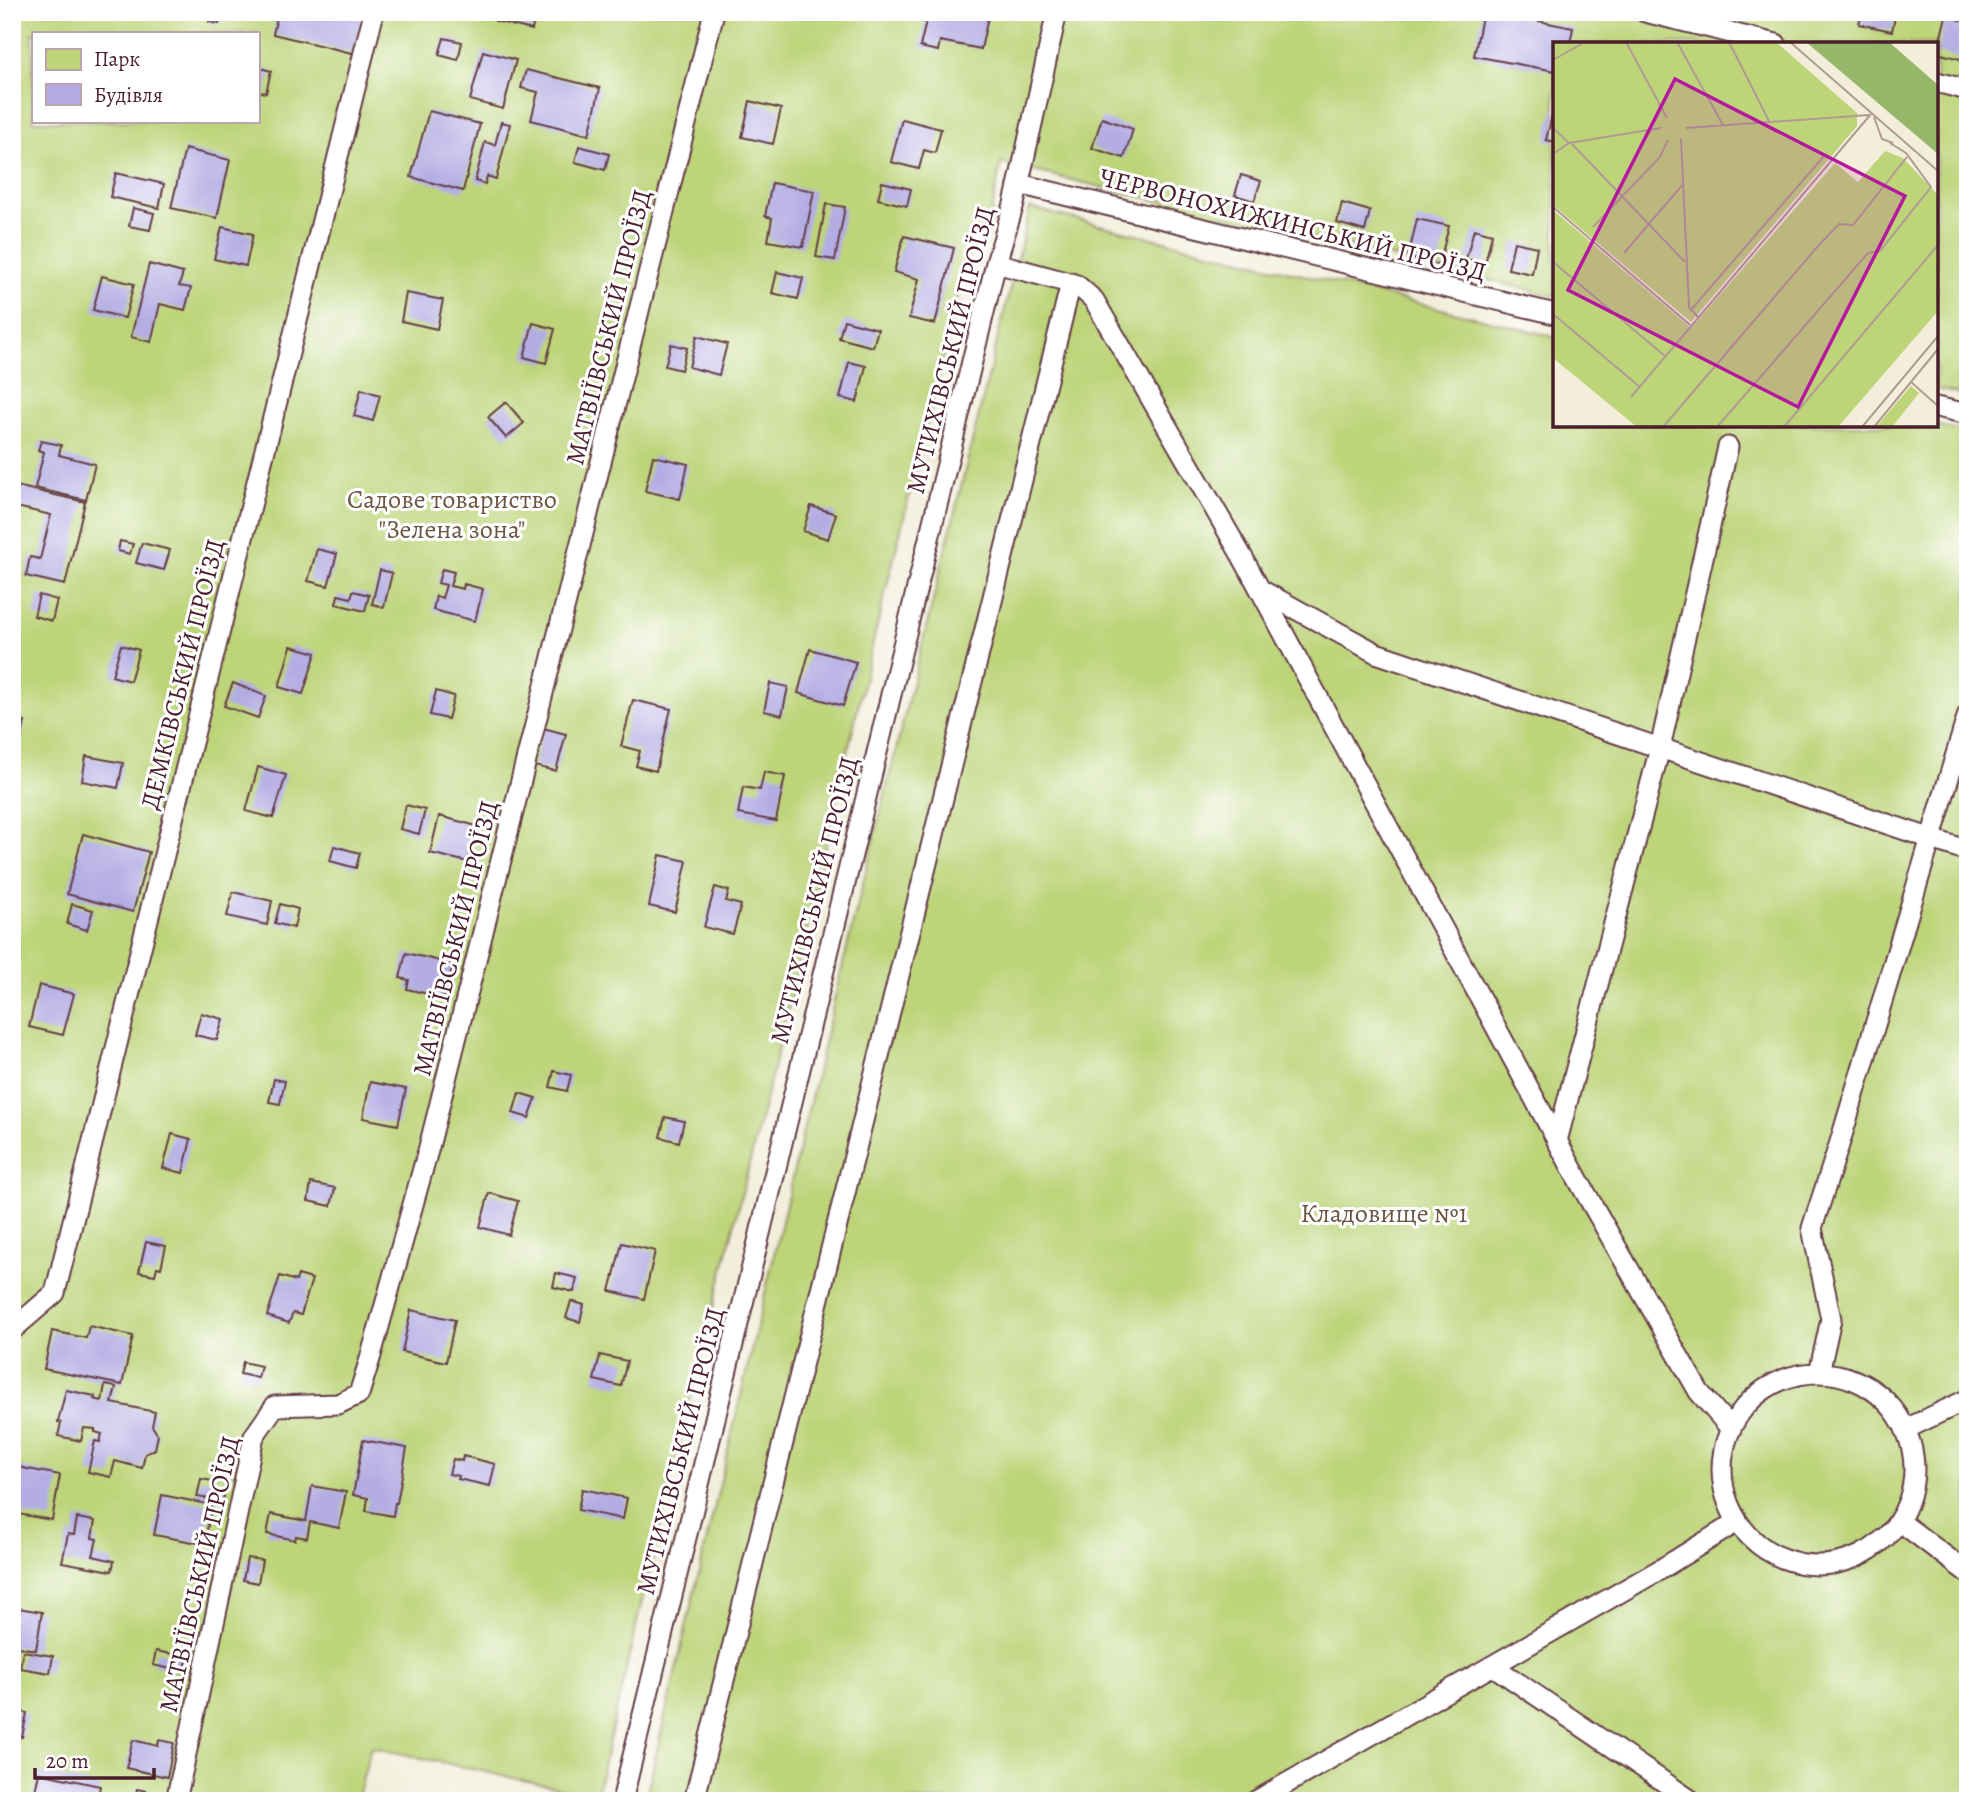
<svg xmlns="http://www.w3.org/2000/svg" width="1980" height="1813" viewBox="0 0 1980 1813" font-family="Alegreya,serif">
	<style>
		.green { fill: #bdd479; stroke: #847a52; stroke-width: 2; fill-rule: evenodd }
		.building { fill: #b4ade3 }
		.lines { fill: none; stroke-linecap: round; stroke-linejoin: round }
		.lane-casing { stroke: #633e45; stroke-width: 23 }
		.lane { stroke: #fff; stroke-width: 19 }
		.labels { text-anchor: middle; stroke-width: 6; stroke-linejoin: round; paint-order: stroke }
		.street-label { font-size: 26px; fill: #4a1f2b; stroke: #fff }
		.park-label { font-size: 26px; fill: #6c5542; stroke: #fff }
		.inset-road { fill: none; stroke: #af9b93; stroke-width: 2 }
		.view { fill: #b5179e; fill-opacity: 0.15; stroke: #b5179e; stroke-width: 3.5 }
		.inset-edge { fill: none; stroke: #4a1f2b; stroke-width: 3.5 }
	</style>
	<rect width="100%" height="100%" fill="#fff"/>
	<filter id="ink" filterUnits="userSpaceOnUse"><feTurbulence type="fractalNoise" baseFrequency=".0143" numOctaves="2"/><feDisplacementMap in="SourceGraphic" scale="14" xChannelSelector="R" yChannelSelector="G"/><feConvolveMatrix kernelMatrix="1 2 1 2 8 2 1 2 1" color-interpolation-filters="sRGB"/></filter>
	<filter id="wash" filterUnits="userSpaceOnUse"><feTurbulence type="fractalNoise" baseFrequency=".00686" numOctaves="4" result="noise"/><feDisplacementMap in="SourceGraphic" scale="28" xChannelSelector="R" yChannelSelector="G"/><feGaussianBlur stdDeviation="1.57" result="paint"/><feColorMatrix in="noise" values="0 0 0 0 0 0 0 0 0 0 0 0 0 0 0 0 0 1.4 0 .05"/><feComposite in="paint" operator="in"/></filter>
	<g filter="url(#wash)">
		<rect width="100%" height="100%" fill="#f2eed9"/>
		<path class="green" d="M 12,12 L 1968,12 L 1968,396 L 1936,389 L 1936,44 L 1555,44 L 1555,296 L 1001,163 L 988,231 L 975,230 L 873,642 L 790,1001 L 676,1457 L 596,1796 L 371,1747 L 357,1801 L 12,1801 ZM 33,33 L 257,33 L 257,121 L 33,121 Z
			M 1030,208 L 1555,337 L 1555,425 L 1936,425 L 1968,432 L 1968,1801 L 645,1801 L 838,984 Z"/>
		<g id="blocks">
			<path class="building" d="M 212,12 L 222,12 L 219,24 L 209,22 Z
				M 278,12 L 366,12 L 356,54 L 273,34 Z
				M 497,12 L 536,12 L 532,30 L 495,21 Z
				M 928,12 L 989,12 L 981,49 L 940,41 L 938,51 L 920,47 Z
				M 1483,12 L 1494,12 L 1573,28 L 1570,44 L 1555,44 L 1555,71 L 1474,56 Z
				M 1862,12 L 1896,12 L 1892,31 L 1859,24 Z
				M 1946,16 L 1968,22 L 1968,61 L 1937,53 Z
				M 444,38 L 462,42 L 458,60 L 439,55 Z
				M 483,51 L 516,60 L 503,109 L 470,100 Z
				M 257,67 L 271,71 L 266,93 L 257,91 Z
				M 526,70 L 600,88 L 589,135 L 531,120 L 538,92 L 521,88 Z
				M 750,101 L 781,109 L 773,144 L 742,137 Z
				M 1554,107 L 1555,107 L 1555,142 L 1546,140 Z
				M 429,111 L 480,124 L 463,191 L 411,177 Z
				M 1102,118 L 1133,129 L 1124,158 L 1092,148 Z
				M 902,119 L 941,129 L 935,153 L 924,150 L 919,169 L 891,162 Z
				M 501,122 L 510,124 L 496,179 L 487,176 L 485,184 L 475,181 L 485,142 L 495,145 Z
				M 579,146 L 609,154 L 605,170 L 575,162 Z
				M 185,149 L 230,160 L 217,218 L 171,208 Z
				M 116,173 L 164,184 L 159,208 L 110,197 Z
				M 1241,175 L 1261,181 L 1254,201 L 1235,195 Z
				M 882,182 L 911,189 L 907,206 L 878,199 Z
				M 772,183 L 814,191 L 803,247 L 768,241 L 772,218 L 765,216 Z
				M 1342,203 L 1370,211 L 1365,231 L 1337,223 Z
				M 826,204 L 845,207 L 835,260 L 816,257 Z
				M 133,208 L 154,213 L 150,230 L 129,226 Z
				M 1417,219 L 1449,226 L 1439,265 L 1408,258 Z
				M 222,227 L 253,234 L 246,266 L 214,259 Z
				M 1474,229 L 1492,234 L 1485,264 L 1466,259 Z
				M 904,236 L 954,248 L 935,324 L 909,318 L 919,279 L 894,272 Z
				M 1514,242 L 1537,247 L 1532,274 L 1508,269 Z
				M 149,264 L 183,273 L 179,286 L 191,288 L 185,310 L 160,304 L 151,342 L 131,337 Z
				M 777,272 L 803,278 L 798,299 L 772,293 Z
				M 102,276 L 134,284 L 125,318 L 93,310 Z
				M 406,293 L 443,300 L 437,329 L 401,321 Z
				M 844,320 L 878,329 L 873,347 L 839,338 Z
				M 533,323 L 555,329 L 546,363 L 524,357 Z
				M 697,336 L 727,344 L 719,375 L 689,367 Z
				M 671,344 L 687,348 L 681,370 L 665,366 Z
				M 849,362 L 866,366 L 857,402 L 840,398 Z
				M 361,389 L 380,395 L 373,421 L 354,416 Z
				M 506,402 L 524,423 L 506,438 L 488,417 Z
				M 41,441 L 61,445 L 59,455 L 95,464 L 86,500 L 35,488 L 44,452 L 38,450 Z
				M 653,456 L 688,464 L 680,499 L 645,491 Z
				M 12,485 L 85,502 L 65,585 L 26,576 L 30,557 L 40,559 L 51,515 L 12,506 Z
				M 811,506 L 836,514 L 828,539 L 803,531 Z
				M 120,541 L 133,544 L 130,554 L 118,551 Z
				M 142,543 L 170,550 L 164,570 L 136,563 Z
				M 317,549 L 337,554 L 328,586 L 308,581 Z
				M 442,569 L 454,572 L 450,586 L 463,589 L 464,584 L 483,589 L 475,621 L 433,610 L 436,596 L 442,598 L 446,585 L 438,583 Z
				M 380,570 L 392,573 L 384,607 L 372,604 Z
				M 353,591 L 369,595 L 365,611 L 336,604 L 338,595 L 351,598 Z
				M 39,595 L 57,600 L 52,621 L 34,616 Z
				M 121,645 L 139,650 L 130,681 L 112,676 Z
				M 291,646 L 316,653 L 303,694 L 279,687 Z
				M 810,649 L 856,662 L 843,706 L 798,693 Z
				M 233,683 L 266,696 L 258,718 L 224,706 Z
				M 770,683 L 788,687 L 782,715 L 764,711 Z
				M 436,691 L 454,696 L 448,719 L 430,715 Z
				M 633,700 L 671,709 L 656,771 L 636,766 L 640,751 L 621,746 Z
				M 12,719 L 25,722 L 13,775 L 12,775 Z
				M 543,728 L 566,734 L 556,771 L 534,766 Z
				M 86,756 L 123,763 L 118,788 L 82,781 Z
				M 258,767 L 286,775 L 273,818 L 246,811 Z
				M 764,772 L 785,776 L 776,821 L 738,814 L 743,787 L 760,790 Z
				M 406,805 L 425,810 L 419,834 L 400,829 Z
				M 439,816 L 477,826 L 468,862 L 430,853 Z
				M 83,834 L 149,852 L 133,912 L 67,894 Z
				M 334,846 L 360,853 L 356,868 L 330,861 Z
				M 660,855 L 687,861 L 675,912 L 649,906 Z
				M 715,887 L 729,891 L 726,901 L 741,905 L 733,934 L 704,927 Z
				M 233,892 L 272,901 L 267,925 L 227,916 Z
				M 72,904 L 93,910 L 87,930 L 67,924 Z
				M 280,904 L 298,909 L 294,928 L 275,923 Z
				M 406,953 L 453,964 L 445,998 L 407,989 L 409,980 L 400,978 Z
				M 39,985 L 74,994 L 63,1035 L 29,1027 Z
				M 201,1013 L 223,1019 L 217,1040 L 195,1035 Z
				M 554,1071 L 571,1075 L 567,1091 L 550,1087 Z
				M 274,1079 L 285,1081 L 280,1104 L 269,1102 Z
				M 370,1082 L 406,1089 L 398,1125 L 363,1118 Z
				M 519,1093 L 536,1098 L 529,1118 L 513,1113 Z
				M 665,1117 L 684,1121 L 679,1142 L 660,1137 Z
				M 172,1134 L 191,1139 L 183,1173 L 163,1168 Z
				M 311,1183 L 335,1188 L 331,1206 L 308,1201 Z
				M 489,1193 L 518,1201 L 509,1235 L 480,1227 Z
				M 146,1242 L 166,1246 L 161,1268 L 157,1267 L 155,1275 L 139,1272 Z
				M 622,1243 L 655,1251 L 644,1299 L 610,1291 Z
				M 556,1273 L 577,1278 L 574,1292 L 553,1287 Z
				M 298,1275 L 312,1279 L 301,1315 L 293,1313 L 289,1323 L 267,1316 L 280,1276 L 296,1281 Z
				M 571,1301 L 584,1305 L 580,1322 L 566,1318 Z
				M 411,1310 L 455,1320 L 446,1362 L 402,1352 Z
				M 89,1326 L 133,1336 L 122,1385 L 44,1369 L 52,1331 L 86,1338 Z
				M 600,1355 L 627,1361 L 621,1386 L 594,1380 Z
				M 243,1362 L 261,1366 L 258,1378 L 240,1374 Z
				M 105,1385 L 116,1387 L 112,1403 L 155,1412 L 152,1426 L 158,1435 L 155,1449 L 145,1454 L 142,1468 L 115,1461 L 111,1477 L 88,1472 L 95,1441 L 100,1442 L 102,1434 L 95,1432 L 95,1429 L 84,1428 L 81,1441 L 58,1436 L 61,1423 L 58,1422 L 66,1390 L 95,1396 L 94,1399 L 102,1401 Z
				M 363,1440 L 407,1448 L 397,1503 L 395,1503 L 393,1516 L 366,1511 L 368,1498 L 353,1495 Z
				M 463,1456 L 495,1464 L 490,1486 L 458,1479 L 459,1476 L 449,1474 L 453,1459 L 462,1461 Z
				M 12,1466 L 60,1475 L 52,1520 L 12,1513 Z
				M 201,1479 L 226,1483 L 223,1501 L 197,1497 Z
				M 312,1486 L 346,1492 L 339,1528 L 310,1522 L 307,1538 L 296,1536 L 295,1540 L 267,1534 L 271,1514 L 306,1521 Z
				M 582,1489 L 627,1498 L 623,1519 L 578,1510 Z
				M 162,1495 L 212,1505 L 204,1544 L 154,1535 Z
				M 77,1518 L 95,1521 L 92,1538 L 97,1539 L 93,1556 L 114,1561 L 112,1571 L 62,1562 L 68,1534 L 74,1535 Z
				M 247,1558 L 262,1560 L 258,1583 L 243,1580 Z
				M 12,1607 L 42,1612 L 36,1650 L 12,1646 Z
				M 23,1651 L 53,1656 L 50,1673 L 20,1668 Z
				M 156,1651 L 187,1657 L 185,1672 L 153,1665 Z
				M 12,1710 L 27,1713 L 22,1737 L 12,1735 Z
				M 133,1740 L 158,1746 L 159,1740 L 174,1743 L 167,1777 L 126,1768 Z
				M 39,1773 L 100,1786 L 97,1801 L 33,1801 Z
				M 137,1789 L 160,1794 L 158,1801 L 134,1801 Z"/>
		</g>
	</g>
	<g filter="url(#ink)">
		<use href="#blocks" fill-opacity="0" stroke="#633e45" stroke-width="2"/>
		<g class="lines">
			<defs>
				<path id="lane" d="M 1645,12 L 1776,44
					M 1936,82 L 1968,90
					M 1019,184 L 1555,314
					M 996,263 L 1077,285 L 1094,300 L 1243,558 L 1581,1185 L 1699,1392 L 1731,1429
					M 1936,407 L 1968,414
					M 1261,590 L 1376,653 L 1968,851
					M 1557,1141 L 1660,748 L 1728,447
					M 12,1330 L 55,1293 L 374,12
					M 1819,1373 L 1831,1319 L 1812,1228 L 1840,1142 L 1968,714
					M1722 1469a96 96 0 1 1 192 0a96 96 0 1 1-192 0Z
					M 1906,1429 L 1968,1399
					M 1899,1521 L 1968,1573
					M 1493,1666 L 1692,1801
					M 176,1801 L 254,1436 L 275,1406 L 338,1404 L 359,1394 L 370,1359 L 429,1147 L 714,12
					M 622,1801 L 996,263 L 1014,204 L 1057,12
					M 694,1801 L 1071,283
					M 1256,1801 L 1661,1569 L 1737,1522"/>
			</defs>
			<use href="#lane" class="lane-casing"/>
			<use href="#lane" class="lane"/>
		</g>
	</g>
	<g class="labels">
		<g class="street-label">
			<text transform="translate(1293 224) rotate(14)" y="9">ЧЕРВОНОХИЖИНСЬКИЙ ПРОЇЗД</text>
			<text transform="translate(608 327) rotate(-76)" y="9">МАТВІЇВСЬКИЙ ПРОЇЗД</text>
			<text transform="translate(950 350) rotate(-76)" y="9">МУТИХІВСЬКИЙ ПРОЇЗД</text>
			<text transform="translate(182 674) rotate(-76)" y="9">ДЕМКІВСЬКИЙ ПРОЇЗД</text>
			<text transform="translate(814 900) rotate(-76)" y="9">МУТИХІВСЬКИЙ ПРОЇЗД</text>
			<text transform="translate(455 938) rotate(-76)" y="9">МАТВІЇВСЬКИЙ ПРОЇЗД</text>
			<text transform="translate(680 1451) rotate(-76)" y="9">МУТИХІВСЬКИЙ ПРОЇЗД</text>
			<text transform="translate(199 1574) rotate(-77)" y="9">МАТВІЇВСЬКИЙ ПРОЇЗД</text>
		</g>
		<g class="park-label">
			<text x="452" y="508">Садове товариство<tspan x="452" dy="30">"Зелена зона"</tspan></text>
			<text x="1384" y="1222">Кладовище №1</text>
		</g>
	</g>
	<g transform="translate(1553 42)">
		<rect width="385" height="385" fill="#f2eed9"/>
		<path d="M 0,0 L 223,0 L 304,71 L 304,84 L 138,280 L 0,163 ZM 332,109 L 350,116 L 385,153 L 385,269 L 285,385 L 84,385 L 0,316 L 0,168 L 138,286 L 282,121 L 305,140 ZM 358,344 L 366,351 L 339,385 L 323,385 Z" fill="#bdd479"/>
		<path d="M 253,0 L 336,0 L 385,43 L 385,112 Z" fill="#96b669"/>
		<path class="inset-road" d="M 73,0 L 114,76M 124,0 L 170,83M 176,0 L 217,81M 237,0 L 385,129M 0,18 L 32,0M 321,75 L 329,97 L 340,101M 0,86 L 16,101M 133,86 L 316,73M 128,97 L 136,265 L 145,275M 19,102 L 132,220M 0,112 L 16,101 L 108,86M 0,165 L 137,283M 40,185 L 107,115 L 115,98M 71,211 L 131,141M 0,220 L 112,314M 137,269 L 271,114M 0,272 L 87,345M 358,340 L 385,364M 78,355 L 318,72M 110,385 L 265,204 L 286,182 L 300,183 L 354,115M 164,385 L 315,211 L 327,209 L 378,145 L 353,111 L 337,101M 231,385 L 385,203M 309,385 L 385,294M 321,385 L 385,307"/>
		<path class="view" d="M 122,37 L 352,154 L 245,365 L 15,248 Z"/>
		<rect width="385" height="385" class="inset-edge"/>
	</g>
	<rect width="1980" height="1813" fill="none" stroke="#fff" stroke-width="42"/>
	<rect x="32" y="32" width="228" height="91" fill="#ffffff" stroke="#b7a5aa" stroke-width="2"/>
	<rect x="46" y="49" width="35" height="21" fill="#bdd479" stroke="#b7a5aa" stroke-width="2"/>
	<text x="94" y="66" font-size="21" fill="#4a1f2b">Парк</text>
	<rect x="46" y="84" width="35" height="21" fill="#b4ade3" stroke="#b7a5aa" stroke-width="2"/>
	<text x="94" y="102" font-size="21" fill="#4a1f2b">Будівля</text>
	<path d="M35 1768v10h119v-10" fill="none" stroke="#4a1f2b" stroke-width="3.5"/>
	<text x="46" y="1768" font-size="21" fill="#4a1f2b" stroke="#ffffff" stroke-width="5" paint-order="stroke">20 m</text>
</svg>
